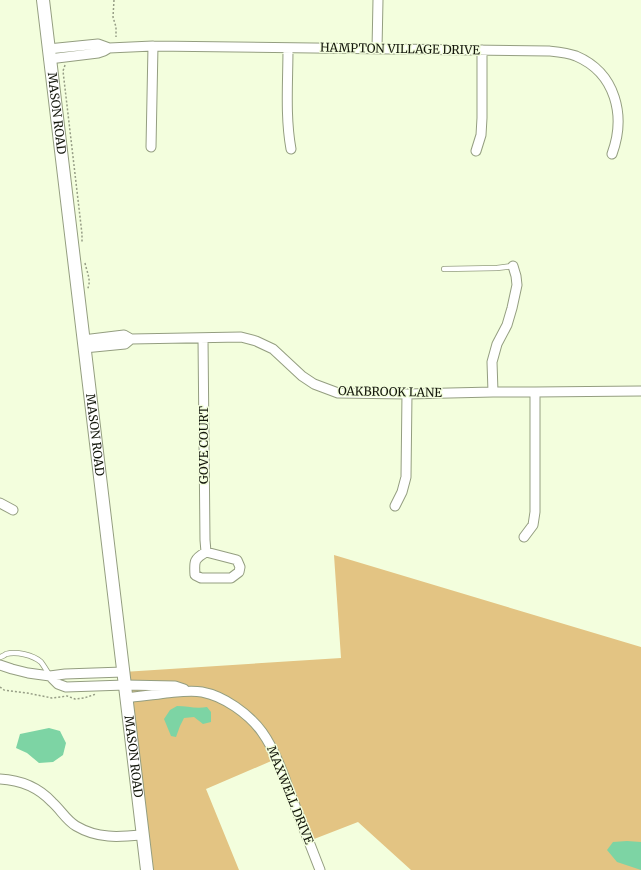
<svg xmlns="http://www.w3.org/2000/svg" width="641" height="870" viewBox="0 0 641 870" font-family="Merriweather,serif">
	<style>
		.green { fill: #e3c483 }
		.water { fill: #7dd4a4 }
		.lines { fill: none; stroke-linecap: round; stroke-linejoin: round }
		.lane-casing { stroke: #949e80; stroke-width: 6 }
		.street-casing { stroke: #949e80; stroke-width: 11 }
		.secondary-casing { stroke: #949e80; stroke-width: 14 }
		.path { stroke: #969d85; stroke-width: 1.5; stroke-dasharray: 2 2; stroke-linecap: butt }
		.lane { stroke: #fff; stroke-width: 4.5 }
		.street { stroke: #fff; stroke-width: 9 }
		.secondary { stroke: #fff; stroke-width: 12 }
		.labels { text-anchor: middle; stroke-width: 3; stroke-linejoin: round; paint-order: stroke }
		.street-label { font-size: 12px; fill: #13160b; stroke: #f3fedd }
	</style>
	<rect width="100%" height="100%" fill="#f3fedd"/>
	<path class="green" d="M 334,555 L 641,647 L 641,870 L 411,870 L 358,822 L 309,841 L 276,759 L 206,789 L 239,870 L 147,870 L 123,672 L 341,658 Z"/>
	<path class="water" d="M 177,706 C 187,706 196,709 207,707 L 211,712 L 211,722 L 203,724 L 194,717 L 184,718 L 180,726 L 176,737 L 171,736 L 164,719 L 170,710 Z
		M 49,728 L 60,731 L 66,743 L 63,755 L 53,762 L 39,763 L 27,753 L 16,748 L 20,734 Z
		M 627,841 L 641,842 L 641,870 L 617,862 L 607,850 L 613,842 Z"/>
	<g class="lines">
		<defs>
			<path id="lane" d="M 444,269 L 497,268 L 513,266
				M 0,657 C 1,657 5,655 6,654 C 16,651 33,655 41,662 C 44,666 47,671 50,676"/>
			<path id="street" d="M 288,48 C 288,81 285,116 291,149
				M 48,49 L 98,44 L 109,48 L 153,46 L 549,51 C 558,52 568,53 576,56 C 616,73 626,116 612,154
				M 377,49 L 378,0
				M 49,59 L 98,53 L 104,51 L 109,48
				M 151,147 L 153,46
				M 476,151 L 481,135 L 482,118 L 482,50
				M 203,338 L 205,540 L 206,552 C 194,559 194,561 195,575 L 201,578 L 231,578 L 239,572 L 240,567 L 237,560 L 206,552
				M 83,340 L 124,335 L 131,339 L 241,337 L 256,341 L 273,349 L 302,376 L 314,384 L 338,393 L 407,394 L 493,392 L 535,392 L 641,391
				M 84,348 L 125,344 L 131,339
				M 493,392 L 492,362 L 497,344 L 507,325 L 512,308 L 517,285 L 516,276 L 513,266
				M 0,503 L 13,510
				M 395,506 L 402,492 L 406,477 L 407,394
				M 524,537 L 533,525 L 535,512 L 535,392
				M 0,665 L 12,669 L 28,673 L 50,676 L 65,674 L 123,672
				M 50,676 L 58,684 L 66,687 L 125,685 L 175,686 L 184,689
				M 126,698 C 139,696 153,695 166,693 C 178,692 190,690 202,692 C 224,696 249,714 262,732 C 275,750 283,772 290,793 C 300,819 310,844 320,870
				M 0,779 C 20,780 38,787 52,802 C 61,810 66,820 76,826 C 98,839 119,837 142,835"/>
			<g id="secondary">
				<path id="s1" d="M 43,0 L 147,870"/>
			</g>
		</defs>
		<use href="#lane" class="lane-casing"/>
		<use href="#street" class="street-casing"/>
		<use href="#secondary" class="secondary-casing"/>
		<path class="path" d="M 114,0 L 113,17 L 116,27 L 116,37
			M 65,65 L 63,71 L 82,234 L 82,242
			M 85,263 C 87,273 92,281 87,290
			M 0,687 L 4,690 L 27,693 L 52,698 L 67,696 L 75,699 L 84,698 L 96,694"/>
		<use href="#lane" class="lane"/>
		<use href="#street" class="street"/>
		<use href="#secondary" class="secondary"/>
	</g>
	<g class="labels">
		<g class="street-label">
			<text transform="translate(400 49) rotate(1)" y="4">HAMPTON VILLAGE DRIVE</text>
			<text dy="4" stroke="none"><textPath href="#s1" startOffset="114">MASON ROAD</textPath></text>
			<text transform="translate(390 392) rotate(1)" y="4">OAKBROOK LANE</text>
			<text dy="4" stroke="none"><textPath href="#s1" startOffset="438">MASON ROAD</textPath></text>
			<text transform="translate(204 445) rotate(-90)" y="4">GOVE COURT</text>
			<text dy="4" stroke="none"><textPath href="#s1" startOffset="762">MASON ROAD</textPath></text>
			<text transform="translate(290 795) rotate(68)" y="4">MAXWELL DRIVE</text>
		</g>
	</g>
</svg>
